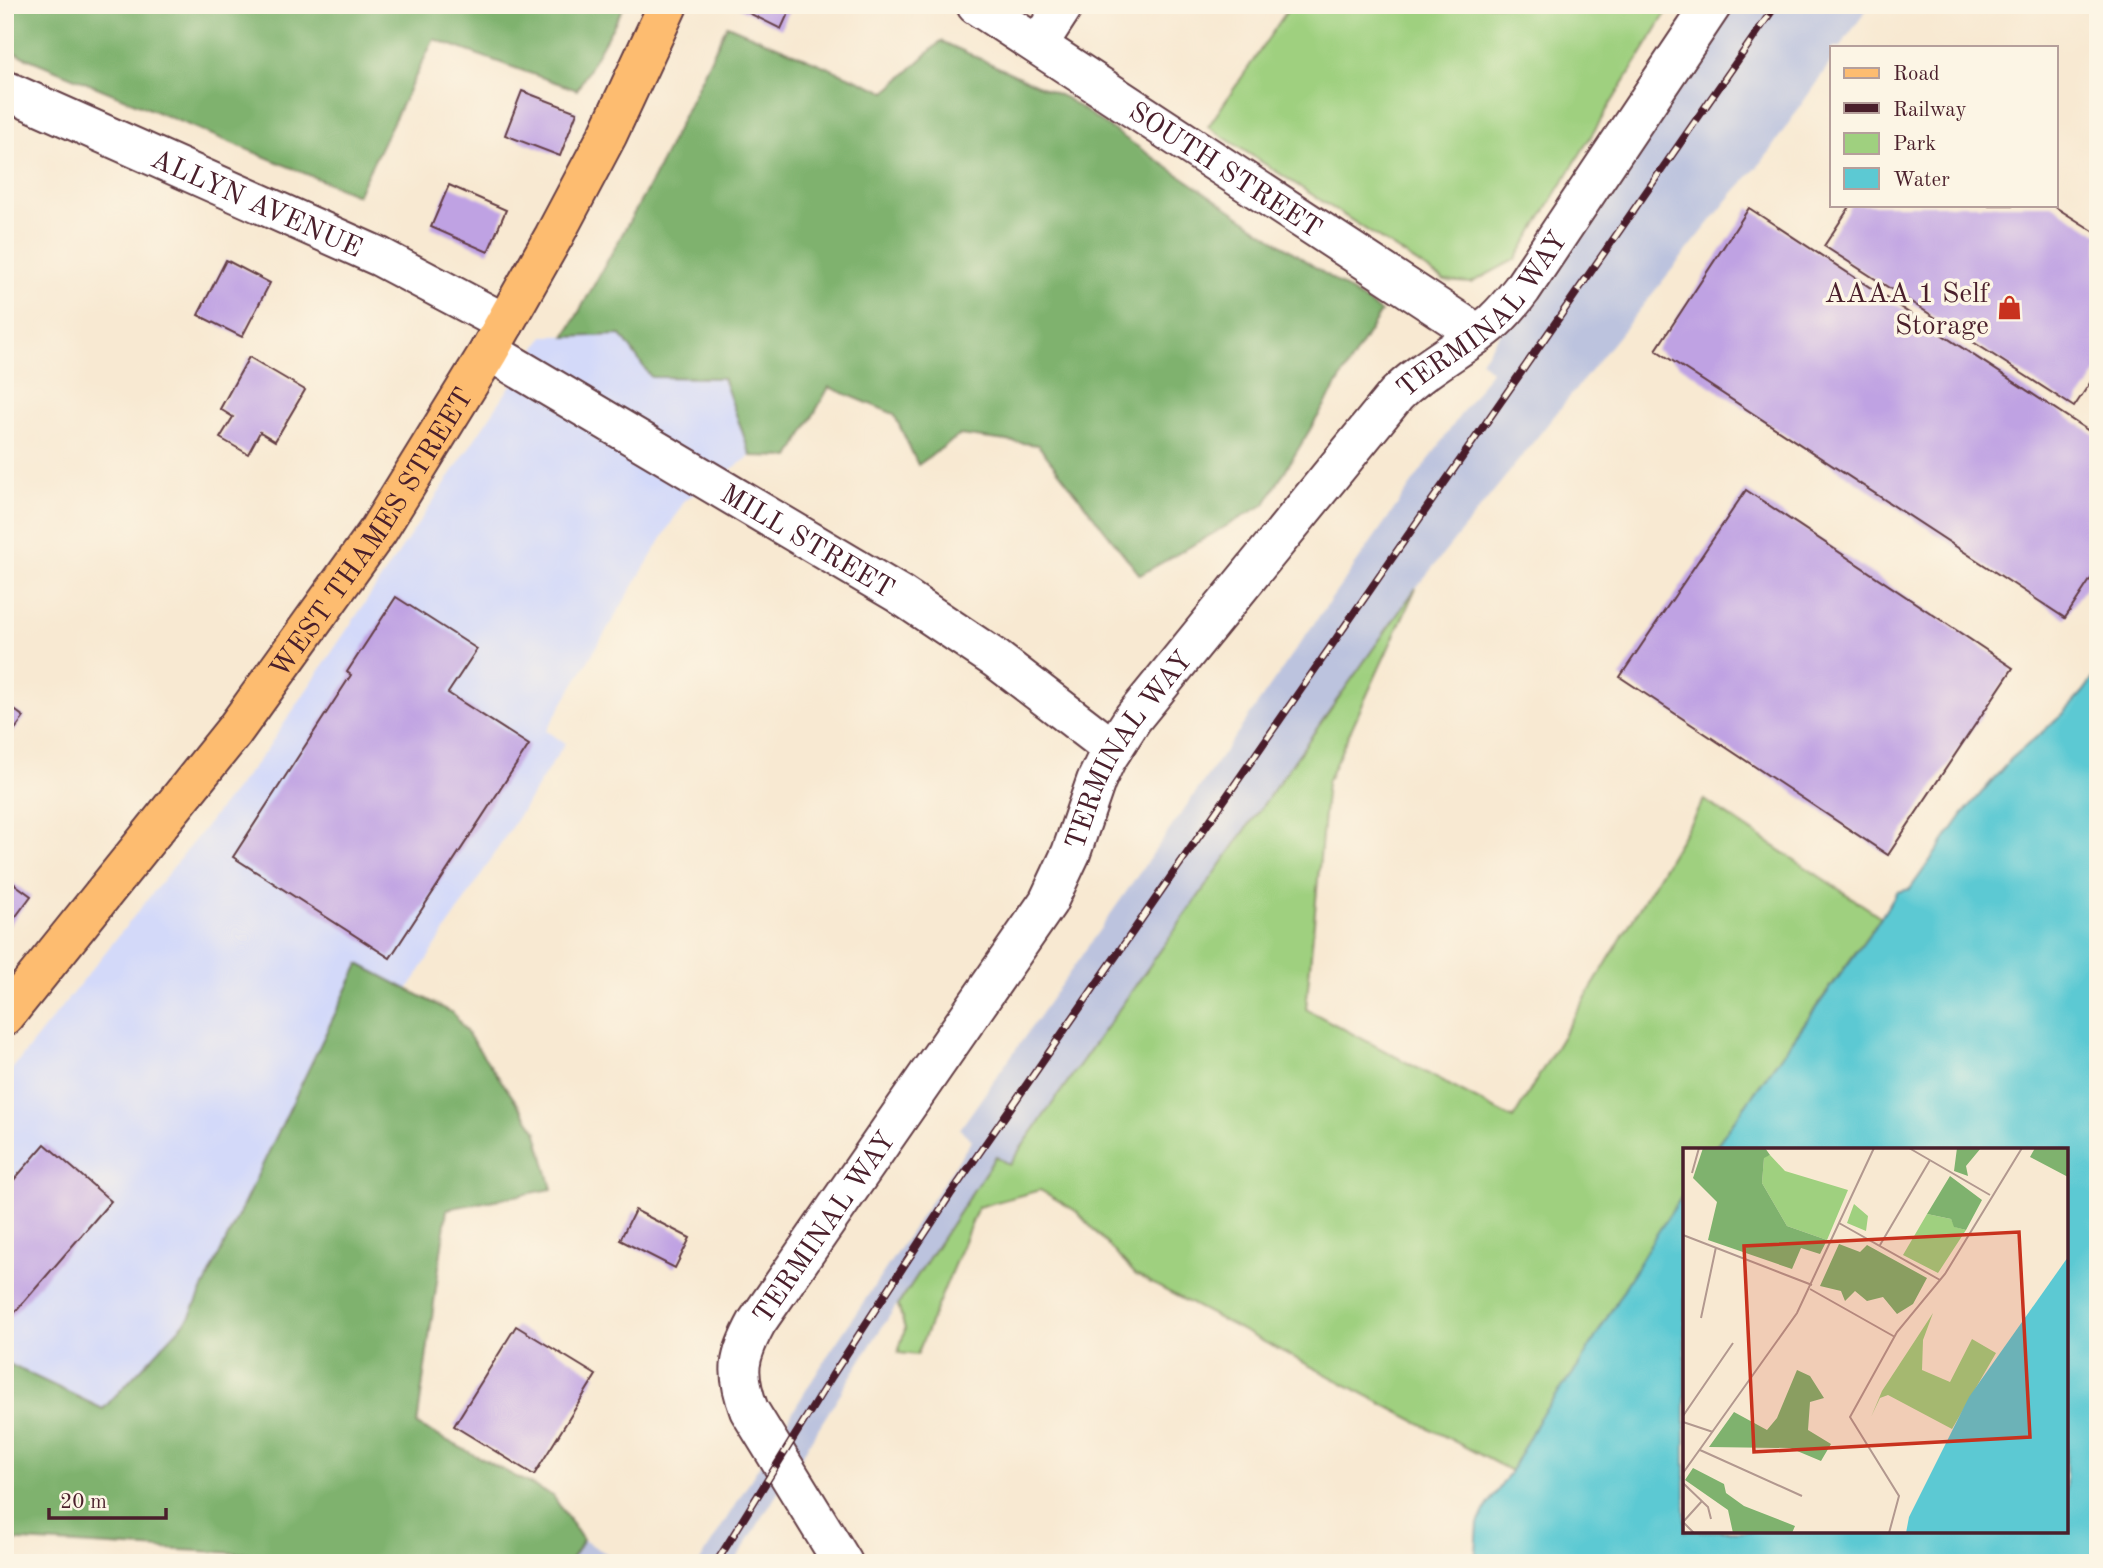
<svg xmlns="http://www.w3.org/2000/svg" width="2103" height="1568" viewBox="0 0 2103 1568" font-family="'Old Standard TT',serif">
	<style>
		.built { fill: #d3d9f9 }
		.industrial { fill: #bcc3de }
		.green { fill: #9fd07f; stroke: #747855; stroke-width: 2 }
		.forest { fill: #7fb26e; stroke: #64684c; stroke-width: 2 }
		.water { fill: #5cc9d3; stroke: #53747f; stroke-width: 2 }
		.building { fill: #bfa2e3 }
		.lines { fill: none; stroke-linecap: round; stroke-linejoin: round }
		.minor-casing { stroke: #643d44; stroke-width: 42 }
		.major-casing { stroke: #643d44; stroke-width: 42 }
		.minor { stroke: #fff; stroke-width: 38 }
		.major { stroke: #fdbc70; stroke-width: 38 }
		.rail-casing { stroke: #4a1f2b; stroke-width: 8 }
		.rail { stroke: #fcf5e5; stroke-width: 5; stroke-dasharray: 16; stroke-linecap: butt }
		.labels { text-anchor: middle; stroke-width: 7; stroke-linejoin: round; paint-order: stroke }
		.street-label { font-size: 28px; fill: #4a1f2b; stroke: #fcf5e5 }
		.poi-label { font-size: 28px; fill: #4a1f2b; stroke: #fcf5e5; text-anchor: end }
		.inset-road { fill: none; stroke: #b2988f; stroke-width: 2 }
		.view { fill: #c8321e; fill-opacity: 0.15; stroke: #c8321e; stroke-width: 3.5 }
		.inset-edge { fill: none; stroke: #4a1f2b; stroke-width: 3.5 }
	</style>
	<rect width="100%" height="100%" fill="#fcf5e5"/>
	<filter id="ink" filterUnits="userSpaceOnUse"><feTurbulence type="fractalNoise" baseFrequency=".0143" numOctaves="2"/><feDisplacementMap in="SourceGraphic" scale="14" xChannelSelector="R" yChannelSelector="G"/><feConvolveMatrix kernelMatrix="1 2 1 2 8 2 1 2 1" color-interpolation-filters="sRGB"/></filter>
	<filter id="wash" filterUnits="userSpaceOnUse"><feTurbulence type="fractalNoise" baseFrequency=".00686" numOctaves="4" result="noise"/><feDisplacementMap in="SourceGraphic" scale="28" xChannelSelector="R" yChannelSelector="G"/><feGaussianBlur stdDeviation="1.57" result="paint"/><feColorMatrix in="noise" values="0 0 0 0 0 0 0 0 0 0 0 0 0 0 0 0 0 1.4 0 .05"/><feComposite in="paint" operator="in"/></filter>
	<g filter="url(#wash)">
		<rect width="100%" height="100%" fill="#f8e9d2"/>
		<path class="built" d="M 621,335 L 651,377 L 723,378 L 751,456 L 685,500 L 546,731 L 565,743 L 407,991 L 358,964 L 189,1318 L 103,1409 L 5,1362 L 5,1078 L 265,752 L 544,336 Z"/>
		<path class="industrial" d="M 1731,5 L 1870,5 L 1840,47 L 1832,47 L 1832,60 L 1762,162 L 1735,191 L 1416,588 L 1009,1165 L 995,1157 L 875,1338 L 734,1563 L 699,1563 L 826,1358 L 972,1140 L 960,1129 L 1491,371 L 1481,361 Z
			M 583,1540 L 623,1563 L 569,1563 Z"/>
		<path class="green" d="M 1291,5 L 1671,5 L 1516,259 L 1471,283 L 1445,281 L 1208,127 Z
			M 1416,588 L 1327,782 L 1306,1009 L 1513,1119 L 1704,800 L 1881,917 L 1713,1150 L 1685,1150 L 1685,1192 L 1654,1238 L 1578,1367 L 1540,1417 L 1511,1471 L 1136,1275 L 1076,1211 L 1040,1190 L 978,1207 L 917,1355 L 898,1353 L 905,1329 L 898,1305 L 996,1156 L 1009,1165 Z"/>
		<path class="forest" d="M 5,5 L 625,5 L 577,90 L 434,39 L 357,195 L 5,49 Z
			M 727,25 L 886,92 L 941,41 L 1066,98 L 1381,312 L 1265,504 L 1140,575 L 1038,445 L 960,435 L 918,465 L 894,414 L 829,387 L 790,457 L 751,456 L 723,378 L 651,377 L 621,335 L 565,337 L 654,177 Z
			M 359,964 L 453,1013 L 536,1130 L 552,1189 L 447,1209 L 417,1425 L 553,1496 L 583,1540 L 569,1563 L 285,1563 L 270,1555 L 5,1540 L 5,1362 L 103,1409 L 189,1318 Z"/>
		<path class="water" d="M 2098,672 L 2098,1563 L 1471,1563 L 1476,1553 L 1478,1524 L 1484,1511 L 1511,1471 L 1540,1417 L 1578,1367 L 1654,1238 L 1685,1192 L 1685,1531 L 2066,1531 L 2066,1150 L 1713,1150 L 1875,927 L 1897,892 L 1910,889 L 1963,814 L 2011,759 L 2062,715 L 2083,692 Z"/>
		<g id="blocks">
			<path class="building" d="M 733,5 L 792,5 L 781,29 Z
				M 522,91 L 577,112 L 560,156 L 505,135 Z
				M 449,185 L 506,210 L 488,252 L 431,227 Z
				M 1851,205 L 2052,205 L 2098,234 L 2098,371 L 2074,407 L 1824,246 Z
				M 1749,208 L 2098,437 L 2098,568 L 2065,618 L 1656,350 Z
				M 226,260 L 270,283 L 242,337 L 198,315 Z
				M 249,357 L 305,390 L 275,441 L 260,432 L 248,454 L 220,438 L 233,417 L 220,409 Z
				M 1746,490 L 2013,668 L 1888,855 L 1620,677 Z
				M 396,597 L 477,649 L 448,693 L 529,745 L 390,958 L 233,857 L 351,675 L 347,672 Z
				M 5,703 L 24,717 L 5,743 Z
				M 5,877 L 31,896 L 5,931 Z
				M 45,1144 L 111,1201 L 5,1324 L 5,1190 Z
				M 635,1210 L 690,1238 L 675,1268 L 620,1240 Z
				M 516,1326 L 596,1375 L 534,1475 L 454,1426 Z"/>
		</g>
	</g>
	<g filter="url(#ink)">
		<use href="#blocks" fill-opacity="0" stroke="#643d44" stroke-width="2"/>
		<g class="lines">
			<defs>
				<g id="minor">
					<path id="s1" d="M 976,5 L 1478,334"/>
					<path d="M 1038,45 L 1064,5"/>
					<path id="s2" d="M 5,90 L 380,257 L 505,323"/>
					<path id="s3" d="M 489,351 L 899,594 L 996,659 L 1113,749"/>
					<path id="s4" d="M 843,1563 L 749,1410 C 735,1372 738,1357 757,1322 L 1048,902 L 1071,853 L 1096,781 L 1106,760 L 1133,718 L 1396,395 C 1425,366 1462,349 1493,322 C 1504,312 1513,301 1522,289 L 1712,5"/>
				</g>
				<g id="major">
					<path id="s5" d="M 5,1016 L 234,731 L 378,531 L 489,351 L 554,236 L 608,134 L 668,5"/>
				</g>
			</defs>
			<use href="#minor" class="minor-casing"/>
			<use href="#major" class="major-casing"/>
			<use href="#minor" class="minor"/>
			<use href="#major" class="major"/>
			<defs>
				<path id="rail" d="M 716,1563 L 832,1376 L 950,1195 L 1776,5"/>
			</defs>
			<use href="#rail" class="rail-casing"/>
			<use href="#rail" class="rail"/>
		</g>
	</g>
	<defs>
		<symbol id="shop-bare" viewBox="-9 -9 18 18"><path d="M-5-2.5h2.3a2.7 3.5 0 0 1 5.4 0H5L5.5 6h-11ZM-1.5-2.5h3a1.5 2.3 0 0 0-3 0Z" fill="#c8321e" stroke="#fcf5e5" stroke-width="2.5" paint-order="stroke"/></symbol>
	</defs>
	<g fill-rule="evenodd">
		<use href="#shop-bare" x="1992" y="290" width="35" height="35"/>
	</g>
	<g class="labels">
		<g class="street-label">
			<text dy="10" stroke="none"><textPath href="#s1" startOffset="299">SOUTH STREET</textPath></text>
			<text dy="10" stroke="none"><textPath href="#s2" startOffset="276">ALLYN AVENUE</textPath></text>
			<text dy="10" stroke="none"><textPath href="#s4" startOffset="1522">TERMINAL WAY</textPath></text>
			<text dy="10" stroke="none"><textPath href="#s5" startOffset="607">WEST THAMES STREET</textPath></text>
			<text dy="10" stroke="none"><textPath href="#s3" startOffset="371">MILL STREET</textPath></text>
			<text dy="10" stroke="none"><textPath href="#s4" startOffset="956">TERMINAL WAY</textPath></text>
			<text dy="10" stroke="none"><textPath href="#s4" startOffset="388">TERMINAL WAY</textPath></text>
		</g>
		<g class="poi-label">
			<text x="1989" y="302">AAAA 1 Self<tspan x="1989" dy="32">Storage</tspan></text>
		</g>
	</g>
	<g transform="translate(1683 1148)">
		<rect width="385" height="385" fill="#f8e9d2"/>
		<path d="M 87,7 L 102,23 L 165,42 L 144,92 L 104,78 L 79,35 L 81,9 ZM 171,56 L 185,68 L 183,83 L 164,75 ZM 244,66 L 268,71 L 272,79 L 283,82 L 255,125 L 220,107 ZM 250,165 L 240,192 L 239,222 L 267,234 L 289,191 L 313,205 L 269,281 L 205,247 L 197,250 L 188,269 L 199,243 Z" fill="#9fd07f"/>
		<path d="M 20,0 L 82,0 L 87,7 L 81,10 L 79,35 L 104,78 L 144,92 L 137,106 L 118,100 L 109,121 L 25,92 L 34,54 L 10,30 ZM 274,0 L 298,0 L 283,18 L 285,28 L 271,23 ZM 352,0 L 385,0 L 385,29 L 347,9 ZM 267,28 L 299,52 L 283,82 L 271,79 L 268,71 L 244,66 ZM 156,96 L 177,104 L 184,97 L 244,130 L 230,156 L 214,166 L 200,149 L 184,153 L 172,143 L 162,153 L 158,143 L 137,138 ZM 114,222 L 127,228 L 141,250 L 127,254 L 125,282 L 148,296 L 138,313 L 107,300 L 26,299 L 51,264 L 84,282 L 94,270 ZM 10,320 L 41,336 L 43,345 L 61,358 L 112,378 L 109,385 L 50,385 L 45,362 L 2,332 Z" fill="#7fb26e"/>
		<path d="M 385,109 L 385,385 L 223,385 L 226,369 L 286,249 Z" fill="#5cc9d3"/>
		<path class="inset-road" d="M 226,0 L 307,47M 9,25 L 16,0M 156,75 L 257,132M 0,87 L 129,137M 197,97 L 247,12M 127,141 L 212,189M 18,170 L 33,99M 0,268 L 50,195M 0,274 L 30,284M 17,302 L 119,348M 0,325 L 114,165 L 191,0M 0,335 L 25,359 L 28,371M 11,385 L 0,374 L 19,353M 206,385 L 216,348 L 167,269 L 214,184 L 262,126 L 339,0"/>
		<path class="view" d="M 336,84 L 347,289 L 71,304 L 61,98 Z"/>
		<rect width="385" height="385" class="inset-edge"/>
	</g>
	<rect width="2103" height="1568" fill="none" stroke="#fcf5e5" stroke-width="28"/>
	<rect x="1830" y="46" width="228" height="161" fill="#fcf5e5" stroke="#b59f9b" stroke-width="2"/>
	<rect x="1844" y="68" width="35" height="10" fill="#fdbc70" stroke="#b59f9b" stroke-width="2"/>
	<text x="1893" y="80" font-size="21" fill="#4a1f2b">Road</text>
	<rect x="1844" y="103" width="35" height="10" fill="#4a1f2b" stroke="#b59f9b" stroke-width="2"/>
	<text x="1893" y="116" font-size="21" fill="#4a1f2b">Railway</text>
	<rect x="1844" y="133" width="35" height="21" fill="#9fd07f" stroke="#b59f9b" stroke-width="2"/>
	<text x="1893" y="150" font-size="21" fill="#4a1f2b">Park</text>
	<rect x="1844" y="168" width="35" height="21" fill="#5cc9d3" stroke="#b59f9b" stroke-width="2"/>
	<text x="1893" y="186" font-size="21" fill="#4a1f2b">Water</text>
	<path d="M49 1508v10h117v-10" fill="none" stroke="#4a1f2b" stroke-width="3.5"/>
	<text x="60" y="1508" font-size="21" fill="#4a1f2b" stroke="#fcf5e5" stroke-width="5" paint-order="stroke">20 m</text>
</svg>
